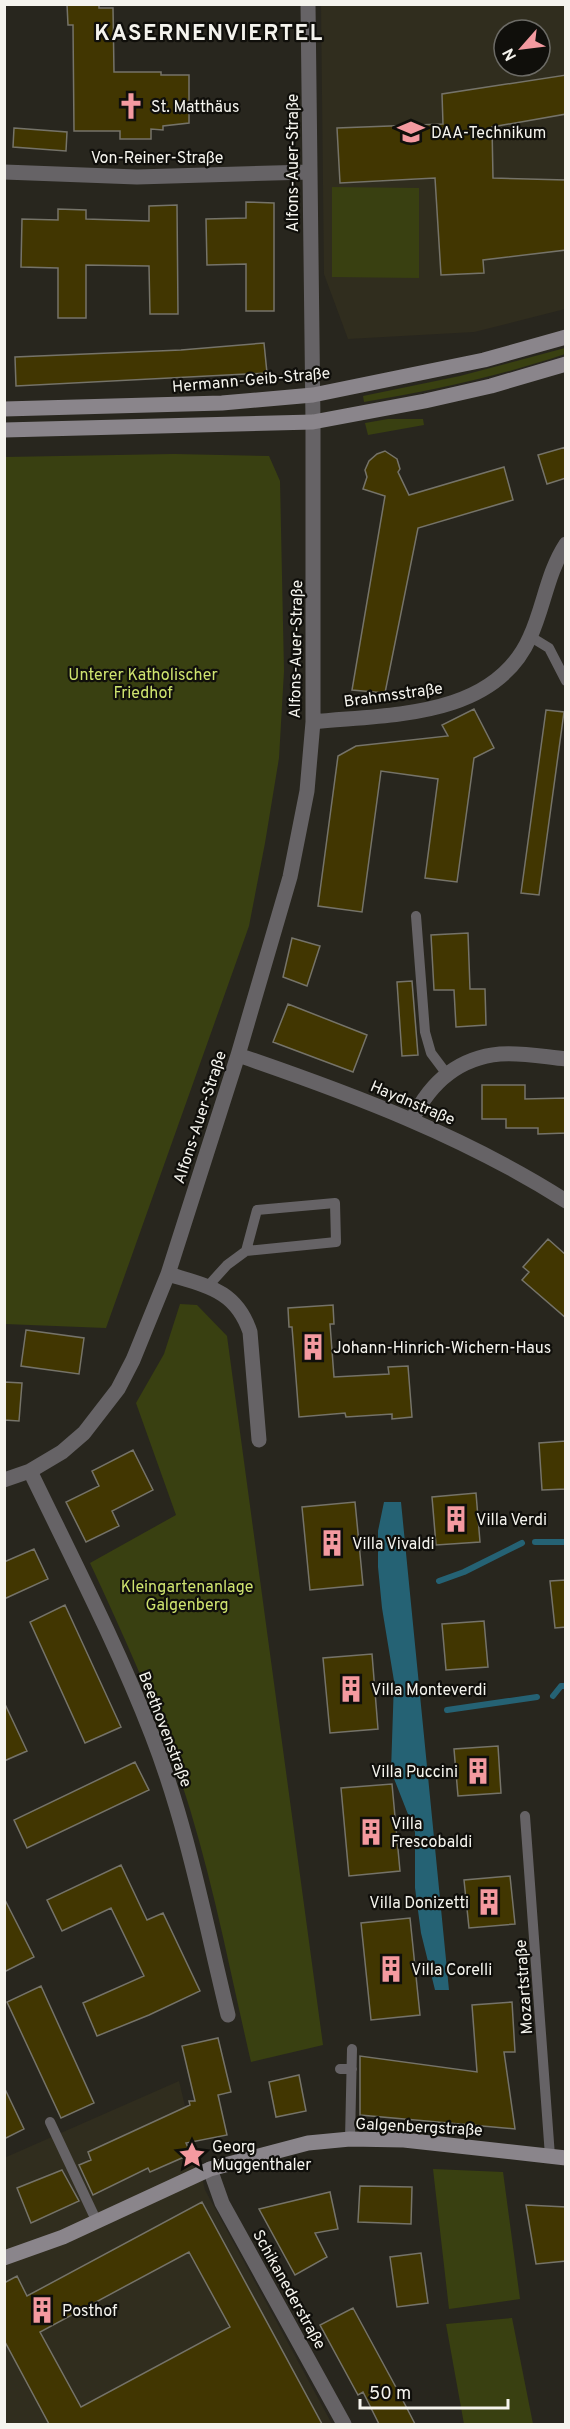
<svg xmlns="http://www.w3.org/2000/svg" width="570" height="2429" viewBox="0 0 570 2429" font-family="Overpass,sans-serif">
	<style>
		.built { fill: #302d1e; fill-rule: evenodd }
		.green { fill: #394011 }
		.water { fill: #256274 }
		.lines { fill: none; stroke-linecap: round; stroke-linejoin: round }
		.stream { stroke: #256274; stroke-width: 6 }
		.building { fill: #413601; stroke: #757369; stroke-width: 1.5; fill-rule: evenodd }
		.lane { stroke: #666366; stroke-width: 10 }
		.street { stroke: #666366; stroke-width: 15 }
		.secondary { stroke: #8a858b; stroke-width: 15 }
		.labels { text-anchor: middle; stroke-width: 4.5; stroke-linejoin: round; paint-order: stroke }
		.poi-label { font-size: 16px; fill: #f5f4ee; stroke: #100f0b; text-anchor: start }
		.street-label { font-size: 16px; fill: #f5f4ee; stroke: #100f0b }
		.park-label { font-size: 16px; fill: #cfe46f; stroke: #100f0b }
		.district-label { font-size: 22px; font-weight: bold; letter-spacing: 1.5px; fill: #f5f4ee; stroke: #100f0b }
	</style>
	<rect width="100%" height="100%" fill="#28261e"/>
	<path class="built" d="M 321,5 L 565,5 L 565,309 L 474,332 L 348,339 L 324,274 ZM 504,30 L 540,30 L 540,66 L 504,66 Z
		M 179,2081 L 205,2190 L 332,2424 L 5,2424 L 4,2158 Z"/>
	<path class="green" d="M 332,187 L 419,188 L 419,278 L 332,277 Z
		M 565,348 L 565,354 C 500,376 432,391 364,402 L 363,396 L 460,376 Z
		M 388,419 L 423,419 L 424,425 L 368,435 L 365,423 Z
		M 174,454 L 269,456 L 280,481 L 284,671 L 279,758 L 265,843 L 249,926 L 106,1328 L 5,1324 L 5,457 Z
		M 180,1304 L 197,1305 L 227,1336 L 323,2045 L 251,2062 C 229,1967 211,1870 180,1778 C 155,1704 123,1634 90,1563 L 176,1515 L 136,1403 L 164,1354 Z
		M 433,2169 L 503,2172 L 520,2299 L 449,2309 Z
		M 512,2318 L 533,2424 L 464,2424 L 446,2324 Z"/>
	<path class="water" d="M 384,1502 L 401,1502 L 449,1990 L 435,1990 L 421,1933 L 415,1888 L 415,1832 L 391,1771 L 394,1681 L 382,1608 L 378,1567 L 378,1531 Z"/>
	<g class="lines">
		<path class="stream" d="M 535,1542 L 566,1542
			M 439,1581 L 464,1572 L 522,1543
			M 553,1696 L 561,1686 L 566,1686
			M 447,1710 L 537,1697"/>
	</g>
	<path class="building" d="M 67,4 L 99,4 L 99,8 L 113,8 L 114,72 L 161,72 L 161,75 L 189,75 L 189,123 L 163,126 L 163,130 L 151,129 L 151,139 L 120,139 L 120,131 L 74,131 L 73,25 L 68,25 Z
		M 566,75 L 566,114 L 492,127 L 493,178 L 566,180 L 566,250 L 483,260 L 484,273 L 441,275 L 435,178 L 340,183 L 337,128 L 443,124 L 442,94 Z
		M 14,128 L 67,132 L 66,151 L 13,147 Z
		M 246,202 L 274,203 L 274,311 L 246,311 L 246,264 L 207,265 L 206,219 L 246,218 Z
		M 177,205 L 178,314 L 150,314 L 149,266 L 86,265 L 86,318 L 58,318 L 58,268 L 21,267 L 22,219 L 58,220 L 58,209 L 86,210 L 86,219 L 149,221 L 149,206 Z
		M 264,343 L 267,373 L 16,386 L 15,357 L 181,350 Z
		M 566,447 L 566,478 L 547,484 L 538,455 Z
		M 385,451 L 397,459 L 400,469 L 398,472 L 409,495 L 504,467 L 513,500 L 418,528 L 385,693 L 352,690 L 385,496 L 363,489 L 367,477 L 365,470 L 369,461 L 377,454 Z
		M 474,709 L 494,748 L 474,758 L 457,882 L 425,878 L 438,779 L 381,771 L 362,912 L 318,906 L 338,756 L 356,746 L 448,736 L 442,725 Z
		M 546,710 L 564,712 L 539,895 L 521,893 Z
		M 468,933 L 470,989 L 485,989 L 486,1025 L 456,1027 L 454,990 L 434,990 L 431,935 Z
		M 292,938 L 320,946 L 307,986 L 283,977 Z
		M 412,981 L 418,1055 L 402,1056 L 397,982 Z
		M 288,1004 L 367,1035 L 353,1072 L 273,1042 Z
		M 482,1085 L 525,1085 L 525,1099 L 566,1098 L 566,1133 L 538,1134 L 538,1128 L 506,1128 L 506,1119 L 482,1119 Z
		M 548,1239 L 566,1255 L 566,1318 L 522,1280 L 529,1272 L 523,1267 Z
		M 333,1305 L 334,1324 L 330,1324 L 334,1377 L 389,1374 L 388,1367 L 408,1366 L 412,1417 L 392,1419 L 392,1414 L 346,1417 L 345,1413 L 299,1417 L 292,1327 L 289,1327 L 288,1308 Z
		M 26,1330 L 84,1338 L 79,1374 L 21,1366 Z
		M 4,1382 L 22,1383 L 19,1421 L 4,1420 Z
		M 566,1441 L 566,1489 L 542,1490 L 539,1443 Z
		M 133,1450 L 153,1490 L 112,1511 L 119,1526 L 86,1542 L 66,1502 L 99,1486 L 92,1471 Z
		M 476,1493 L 480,1542 L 436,1545 L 432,1497 Z
		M 355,1502 L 363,1585 L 310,1590 L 302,1507 Z
		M 34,1549 L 48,1579 L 4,1599 L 4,1562 Z
		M 566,1580 L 566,1627 L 555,1628 L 550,1581 Z
		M 65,1605 L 121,1727 L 85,1743 L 30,1622 Z
		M 484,1621 L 488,1667 L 446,1670 L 442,1624 Z
		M 372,1654 L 378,1729 L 330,1733 L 323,1658 Z
		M 4,1702 L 27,1751 L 4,1761 Z
		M 498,1746 L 501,1793 L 458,1796 L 454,1749 Z
		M 135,1762 L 149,1790 L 27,1848 L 14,1820 Z
		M 392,1784 L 400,1871 L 349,1876 L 341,1788 Z
		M 121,1865 L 147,1920 L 163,1913 L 200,1991 L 149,2015 L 97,2036 L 83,2003 L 144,1976 L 111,1908 L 62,1931 L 47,1900 Z
		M 510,1876 L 515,1924 L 469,1928 L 464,1880 Z
		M 4,1898 L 34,1957 L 4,1972 Z
		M 410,1918 L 420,2015 L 371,2020 L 361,1923 Z
		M 41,1986 L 94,2103 L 61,2118 L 7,2002 Z
		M 512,2002 L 515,2052 L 504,2052 L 515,2129 L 360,2115 L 360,2056 L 477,2072 L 472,2005 Z
		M 218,2038 L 231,2092 L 218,2095 L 227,2135 L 186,2143 L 191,2154 L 150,2172 L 148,2168 L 93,2195 L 79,2165 L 91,2160 L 88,2152 L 190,2105 L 189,2101 L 195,2101 L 182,2046 Z
		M 299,2075 L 306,2111 L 276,2117 L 269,2082 Z
		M 4,2087 L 24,2129 L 4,2139 Z
		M 62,2170 L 79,2201 L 31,2223 L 17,2188 Z
		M 360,2186 L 412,2187 L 411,2224 L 358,2222 Z
		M 330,2192 L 338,2229 L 315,2233 L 327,2257 L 295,2275 L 259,2209 Z
		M 202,2202 L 322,2424 L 49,2424 L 4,2340 L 4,2283 L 17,2276 L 27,2296 ZM 189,2252 L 230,2327 L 81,2407 L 40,2332 Z
		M 526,2205 L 566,2207 L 566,2261 L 536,2264 Z
		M 421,2253 L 428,2303 L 397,2307 L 390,2257 Z
		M 353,2308 L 398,2391 L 415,2424 L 379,2424 L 363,2392 L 358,2395 L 320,2325 Z"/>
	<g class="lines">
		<path class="lane" d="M 531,637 L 549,648 L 566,681
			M 416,916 L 425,1032 L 431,1053 L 446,1073
			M 208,1286 L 227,1265 L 246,1251 L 336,1242 L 335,1203 L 257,1210 L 246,1251
			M 525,1816 L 550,2156
			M 340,2069 L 352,2069
			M 50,2122 L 97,2222
			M 350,2139 L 352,2049"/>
		<path class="street" d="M 4,172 L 137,177 L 310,172
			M 313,722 C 388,714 494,719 530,637 C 544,607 547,573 566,544
			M 238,1055 C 352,1094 464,1136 566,1201
			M 412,1120 C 430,1083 457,1058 500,1054 C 521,1052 545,1057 566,1059
			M 168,1274 C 207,1286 236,1290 250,1332 L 259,1440
			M 30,1471 C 72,1558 117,1645 152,1735 C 187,1825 205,1921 228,2015
			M 4,1480 L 30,1471 L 62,1452 L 84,1433 L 118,1389 L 133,1360 L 168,1274 L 238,1055 L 290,877 L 307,791 L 313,722 L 313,422 L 308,4
			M 210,2169 L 222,2203 L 344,2424"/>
		<path class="secondary" d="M 4,409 L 222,403 L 313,395 L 484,360 L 566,337
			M 4,430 L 313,422 L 425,401 L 491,386 L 566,364
			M 4,2258 L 63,2237 L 210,2169 L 308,2143 L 350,2139 L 404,2140 L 566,2158"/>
	</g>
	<defs>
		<symbol id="church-bare" viewBox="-9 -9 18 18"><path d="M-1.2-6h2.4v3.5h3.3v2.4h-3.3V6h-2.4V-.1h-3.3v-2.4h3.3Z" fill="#f49aa0" stroke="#100f0b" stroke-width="2.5" paint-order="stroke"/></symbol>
		<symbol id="university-bare" viewBox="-9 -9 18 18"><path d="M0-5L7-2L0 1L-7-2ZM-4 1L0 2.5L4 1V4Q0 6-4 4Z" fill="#f49aa0" stroke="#100f0b" stroke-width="2.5" paint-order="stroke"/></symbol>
		<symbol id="building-bare" viewBox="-9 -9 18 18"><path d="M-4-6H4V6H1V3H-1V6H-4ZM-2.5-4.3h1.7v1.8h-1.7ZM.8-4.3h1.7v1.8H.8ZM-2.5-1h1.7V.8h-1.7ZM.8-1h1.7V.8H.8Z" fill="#f49aa0" stroke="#100f0b" stroke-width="2.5" paint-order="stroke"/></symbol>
		<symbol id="sight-bare" viewBox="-9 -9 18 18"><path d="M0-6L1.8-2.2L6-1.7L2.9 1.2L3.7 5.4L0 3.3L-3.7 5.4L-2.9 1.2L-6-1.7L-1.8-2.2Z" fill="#f49aa0" stroke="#100f0b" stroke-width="2.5" paint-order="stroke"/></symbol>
	</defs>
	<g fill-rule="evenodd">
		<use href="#church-bare" x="112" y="87" width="38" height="38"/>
		<use href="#university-bare" x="392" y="113" width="38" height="38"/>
		<use href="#building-bare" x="294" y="1328" width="38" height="38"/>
		<use href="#building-bare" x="437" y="1500" width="38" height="38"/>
		<use href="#building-bare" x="313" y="1524" width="38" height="38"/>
		<use href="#building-bare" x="332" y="1670" width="38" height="38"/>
		<use href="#building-bare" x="459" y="1752" width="38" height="38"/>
		<use href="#building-bare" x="352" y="1813" width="38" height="38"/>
		<use href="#building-bare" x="470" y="1883" width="38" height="38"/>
		<use href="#building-bare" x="372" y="1950" width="38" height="38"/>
		<use href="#sight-bare" x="173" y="2136" width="38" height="38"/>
		<use href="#building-bare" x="23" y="2291" width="38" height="38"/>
	</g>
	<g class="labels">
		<g class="poi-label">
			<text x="151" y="112">St. Matthäus</text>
			<text x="431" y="138">DAA-Technikum</text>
			<text x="333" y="1353">Johann-Hinrich-Wichern-Haus</text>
			<text x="476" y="1525">Villa Verdi</text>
			<text x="352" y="1549">Villa Vivaldi</text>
			<text x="371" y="1695">Villa Monteverdi</text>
			<text x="458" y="1777" text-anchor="end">Villa Puccini</text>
			<text x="391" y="1829">Villa<tspan x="391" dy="18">Frescobaldi</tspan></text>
			<text x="469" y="1908" text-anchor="end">Villa Donizetti</text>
			<text x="411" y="1975">Villa Corelli</text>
			<text x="212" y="2152">Georg<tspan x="212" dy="18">Muggenthaler</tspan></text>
			<text x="62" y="2316">Posthof</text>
		</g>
		<g class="street-label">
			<text x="157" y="163">Von-Reiner-Straße</text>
			<text transform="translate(292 163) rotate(-90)" y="6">Alfons-Auer-Straße</text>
			<text transform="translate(251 379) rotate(-5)" y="6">Hermann-Geib-Straße</text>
			<text transform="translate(295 649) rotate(-89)" y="6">Alfons-Auer-Straße</text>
			<text transform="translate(393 694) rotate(-8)" y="6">Brahmsstraße</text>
			<text transform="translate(413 1102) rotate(23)" y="6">Haydnstraße</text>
			<text transform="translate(199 1117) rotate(-72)" y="6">Alfons-Auer-Straße</text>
			<text transform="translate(166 1729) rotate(69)" y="6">Beethovenstraße</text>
			<text transform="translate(523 1987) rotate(-94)" y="6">Mozartstraße</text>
			<text transform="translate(419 2126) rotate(3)" y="6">Galgenbergstraße</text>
			<text transform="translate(290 2289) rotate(61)" y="6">Schikanederstraße</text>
		</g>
		<g class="park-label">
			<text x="143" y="680">Unterer Katholischer<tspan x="143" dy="18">Friedhof</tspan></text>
			<text x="187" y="1592">Kleingartenanlage<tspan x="187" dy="18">Galgenberg</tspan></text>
		</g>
		<g class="district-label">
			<text x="209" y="40">KASERNENVIERTEL</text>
		</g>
	</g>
	<rect width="570" height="2429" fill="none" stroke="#f5f4ee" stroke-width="12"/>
	<g transform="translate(522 48) rotate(242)"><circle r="28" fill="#100f0b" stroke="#6c6b66" stroke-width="1.5"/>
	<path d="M0-4.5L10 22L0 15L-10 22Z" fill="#f49aa0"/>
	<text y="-9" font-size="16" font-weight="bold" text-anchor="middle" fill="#f5f4ee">N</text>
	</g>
	<path d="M360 2399v9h148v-9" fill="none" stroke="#f5f4ee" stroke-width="3"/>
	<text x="369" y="2399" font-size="18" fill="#f5f4ee" stroke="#100f0b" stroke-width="4.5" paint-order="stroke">50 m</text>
</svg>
